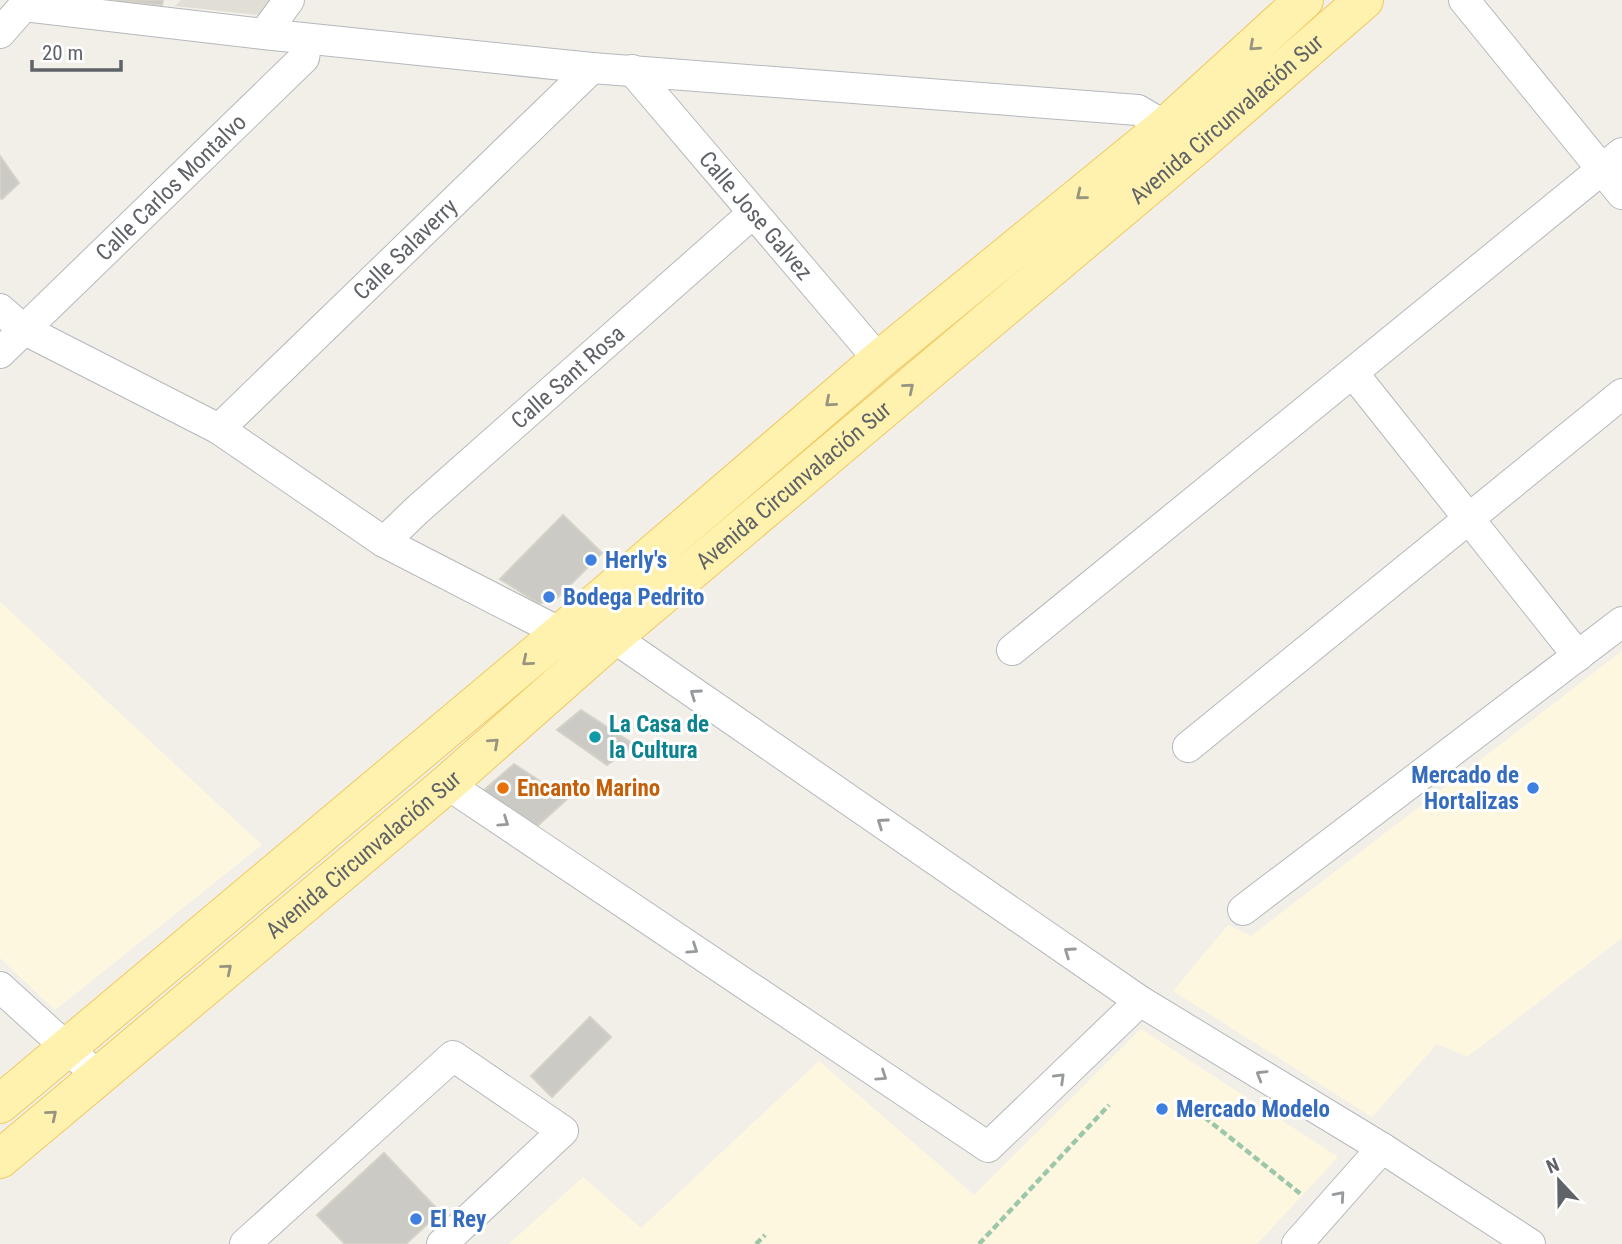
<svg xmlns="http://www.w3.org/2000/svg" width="1622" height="1244" viewBox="0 0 1622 1244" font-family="'Roboto Condensed',sans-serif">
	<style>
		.commercial { fill: #fef7e0 }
		.education { fill: #e1ded6 }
		.building { fill: #cccac5; stroke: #d6d1c6; stroke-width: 2 }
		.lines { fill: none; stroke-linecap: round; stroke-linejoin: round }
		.minor-casing { stroke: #b5b8bc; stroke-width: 32 }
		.major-casing { stroke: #f2c960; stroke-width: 40 }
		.path { stroke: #9cc7a9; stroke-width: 4.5; stroke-dasharray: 7 3.5; stroke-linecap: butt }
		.minor { stroke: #fff; stroke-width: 30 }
		.major { stroke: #fff2af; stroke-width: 38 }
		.oneway { stroke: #979581 }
		.oneway2 { stroke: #979a9d }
		.shop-dot { fill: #3f7fe0; stroke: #fff; stroke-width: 2.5 }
		.culture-dot { fill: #0f9aa8; stroke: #fff; stroke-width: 2.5 }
		.food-dot { fill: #e8710a; stroke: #fff; stroke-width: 2.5 }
		.labels { text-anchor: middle; stroke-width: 6; stroke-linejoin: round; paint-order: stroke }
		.street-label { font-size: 23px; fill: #5f6368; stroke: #fff }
		.shop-label { font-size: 23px; font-weight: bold; fill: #366cbe; stroke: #fff; text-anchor: start }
		.culture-label { font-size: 23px; font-weight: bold; fill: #0d838f; stroke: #fff; text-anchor: start }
		.food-label { font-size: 23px; font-weight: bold; fill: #c56008; stroke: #fff; text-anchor: start }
	</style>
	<rect width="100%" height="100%" fill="#f1efe8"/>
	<path class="commercial" d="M 0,602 L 262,845 L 55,1010 L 0,958 Z
		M 1622,651 L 1622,938 L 1467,1057 L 1437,1044 L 1372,1117 L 1173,991 L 1228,925 L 1251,936 Z
		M 1141,1029 L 1338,1157 L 1257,1244 L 509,1244 L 583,1177 L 641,1228 L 819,1061 L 974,1195 Z"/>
	<path class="education" d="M 181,0 L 272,0 L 259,15 L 175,6 Z"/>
	<path class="building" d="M 114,0 L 163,0 L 162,5 Z
		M 0,156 L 19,183 L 2,199 L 0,198 Z
		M 563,515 L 602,553 L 553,602 L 538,603 L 500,579 Z
		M 581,710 L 635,745 L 607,765 L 557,730 Z
		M 514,764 L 567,799 L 535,828 L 483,791 Z
		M 590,1017 L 611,1037 L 552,1097 L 531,1076 Z
		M 384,1153 L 440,1212 L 406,1244 L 345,1244 L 317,1215 Z"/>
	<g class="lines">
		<defs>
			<g id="minor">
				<path d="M 1464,0 L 1622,194"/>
				<path d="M 24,6 L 264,34 L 592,68 L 1138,110 L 1183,137"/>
				<path d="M 0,33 L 29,0"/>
				<path d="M 264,34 L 289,0"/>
				<path id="s1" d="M 632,70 L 879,360"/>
				<path d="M 0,309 L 23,329 L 219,429 L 384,542 L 561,633 L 613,637 L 1140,1001 L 1382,1148 L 1530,1244"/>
				<path id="s2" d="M 0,353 L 304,58 L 307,39"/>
				<path d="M 1353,373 L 1578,656"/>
				<path id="s3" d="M 219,429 L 592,68"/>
				<path id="s4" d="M 384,542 L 416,511 L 753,213"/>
				<path d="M 1012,650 L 1622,153"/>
				<path d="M 1188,747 L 1622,394"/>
				<path d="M 447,784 L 988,1147 L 1140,1001"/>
				<path d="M 1243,910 L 1622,622"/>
				<path d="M 0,987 L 98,1076"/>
				<path d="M 245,1244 L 453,1056 L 563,1131 L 442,1244"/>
				<path d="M 1297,1244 L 1382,1148"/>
			</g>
			<g id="major">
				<path d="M 0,1104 L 561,633 L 879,360 L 1167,125 L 1304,0"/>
				<path id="s5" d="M 0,1159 L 447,784 L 613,637 L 1196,146 L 1364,0"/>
			</g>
		</defs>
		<use href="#minor" class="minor-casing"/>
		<use href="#major" class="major-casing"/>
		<path class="path" d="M 1188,1104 L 1302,1195
			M 756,1244 L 765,1235
			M 979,1244 L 1109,1105"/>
		<use href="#minor" class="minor"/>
		<use href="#major" class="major"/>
	</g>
	<defs><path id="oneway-chevron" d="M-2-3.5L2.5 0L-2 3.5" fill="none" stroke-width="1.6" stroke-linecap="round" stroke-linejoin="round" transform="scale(1.75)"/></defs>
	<g class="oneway">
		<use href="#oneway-chevron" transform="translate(1254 46) rotate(138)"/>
		<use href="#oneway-chevron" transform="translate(1081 195) rotate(141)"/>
		<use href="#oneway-chevron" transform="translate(909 388) rotate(-40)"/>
		<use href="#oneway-chevron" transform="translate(830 402) rotate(139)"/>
		<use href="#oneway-chevron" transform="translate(527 661) rotate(140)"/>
		<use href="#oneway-chevron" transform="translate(494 743) rotate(-42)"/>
		<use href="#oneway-chevron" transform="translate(227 969) rotate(-40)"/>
		<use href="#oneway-chevron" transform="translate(52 1115) rotate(-40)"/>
	</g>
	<g class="oneway2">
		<use href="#oneway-chevron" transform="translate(695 694) rotate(-145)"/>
		<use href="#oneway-chevron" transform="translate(504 822) rotate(34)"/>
		<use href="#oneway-chevron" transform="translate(882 823) rotate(-145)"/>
		<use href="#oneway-chevron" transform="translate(693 949) rotate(34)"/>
		<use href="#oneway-chevron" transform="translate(1069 952) rotate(-145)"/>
		<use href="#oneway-chevron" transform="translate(1261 1075) rotate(-149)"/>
		<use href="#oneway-chevron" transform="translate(882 1076) rotate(34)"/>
		<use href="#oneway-chevron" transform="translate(1060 1078) rotate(-44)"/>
		<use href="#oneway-chevron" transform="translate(1340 1196) rotate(-49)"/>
	</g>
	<g class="shop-dot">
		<circle cx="591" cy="560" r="7"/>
		<circle cx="549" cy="597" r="7"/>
		<circle cx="1533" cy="788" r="7"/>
		<circle cx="1162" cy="1109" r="7"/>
		<circle cx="416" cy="1219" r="7"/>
	</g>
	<circle class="culture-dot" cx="595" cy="737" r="7"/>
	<circle class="food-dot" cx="503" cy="788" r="7"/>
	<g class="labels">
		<g class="street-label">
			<text dy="8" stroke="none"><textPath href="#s5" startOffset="1608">Avenida Circunvalación Sur</textPath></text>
			<text dy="8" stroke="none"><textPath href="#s2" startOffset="238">Calle Carlos Montalvo</textPath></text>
			<text dy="8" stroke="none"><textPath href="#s1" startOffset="191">Calle Jose Galvez</textPath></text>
			<text dy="8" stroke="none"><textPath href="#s3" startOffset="259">Calle Salaverry</textPath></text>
			<text dy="8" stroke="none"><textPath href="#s4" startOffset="247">Calle Sant Rosa</textPath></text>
			<text dy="8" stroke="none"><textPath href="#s5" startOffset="1041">Avenida Circunvalación Sur</textPath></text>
			<text dy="8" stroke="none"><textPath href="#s5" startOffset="474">Avenida Circunvalación Sur</textPath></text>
		</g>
		<g class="shop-label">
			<text x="605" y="568">Herly's</text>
			<text x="563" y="605">Bodega Pedrito</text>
			<text x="1519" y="783" text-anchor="end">Mercado de<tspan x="1519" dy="26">Hortalizas</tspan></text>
			<text x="1176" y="1117">Mercado Modelo</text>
			<text x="430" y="1227">El Rey</text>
		</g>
		<g class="culture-label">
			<text x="609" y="732">La Casa de<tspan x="609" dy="26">la Cultura</tspan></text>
		</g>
		<g class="food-label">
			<text x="517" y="796">Encanto Marino</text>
		</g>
	</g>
	<g transform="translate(1559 1181) rotate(338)" stroke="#ffffff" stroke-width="5" paint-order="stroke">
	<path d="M0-5L12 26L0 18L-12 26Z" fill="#5f6368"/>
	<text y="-10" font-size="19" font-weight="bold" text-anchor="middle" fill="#5f6368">N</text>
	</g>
	<path d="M32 60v10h89v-10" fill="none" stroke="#5f6368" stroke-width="3.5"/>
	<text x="42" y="60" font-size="21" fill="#5f6368" stroke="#ffffff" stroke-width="5" paint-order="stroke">20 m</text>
</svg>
